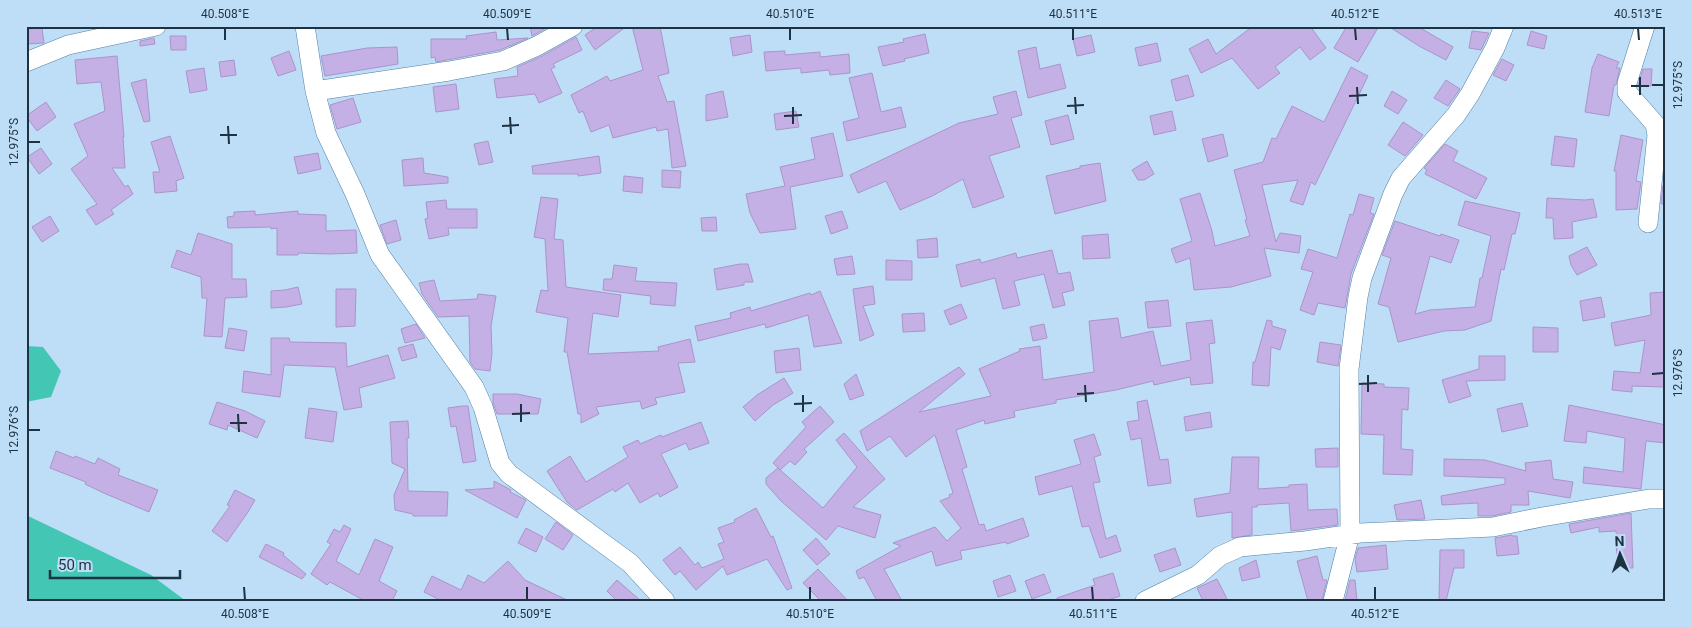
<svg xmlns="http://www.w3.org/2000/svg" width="1692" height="627" viewBox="0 0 1692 627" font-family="Roboto,sans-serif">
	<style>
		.water { fill: #44c6b5 }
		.building { fill: #c5b0e6; stroke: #aa95ca }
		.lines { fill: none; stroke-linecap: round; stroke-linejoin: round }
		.minor-casing { stroke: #5081a7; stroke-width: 20 }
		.minor { stroke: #fff; stroke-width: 19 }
		.ticks { fill: none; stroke: #1d3242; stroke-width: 2 }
		.neatline { fill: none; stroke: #1d3242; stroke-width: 2 }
		.ticks-label { font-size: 12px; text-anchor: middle; fill: #1d3242 }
	</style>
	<rect width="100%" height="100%" fill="#beddf6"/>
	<path class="water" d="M 26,346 L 43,347 L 61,371 L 51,397 L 26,402 Z
		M 26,515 L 151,575 L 186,601 L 26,601 Z"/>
	<path class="building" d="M 530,26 L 548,26 L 548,27 L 532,36 Z
		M 598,26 L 627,26 L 595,50 L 585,35 Z
		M 632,26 L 660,26 L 669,73 L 658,76 L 667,102 L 674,101 L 686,166 L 672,168 L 668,129 L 657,131 L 656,127 L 613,138 L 609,125 L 591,132 L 583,111 L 579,113 L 571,95 L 607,76 L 610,81 L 643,70 Z
		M 1253,26 L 1310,26 L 1326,48 L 1310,60 L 1300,47 L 1275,67 L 1280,73 L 1258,89 L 1232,58 L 1201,73 L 1189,49 L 1208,39 L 1216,54 Z
		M 1347,26 L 1379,26 L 1358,62 L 1334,48 Z
		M 1388,26 L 1417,26 L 1453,47 L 1446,60 L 1419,46 Z
		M 42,28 L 44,43 L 28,44 L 27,29 Z
		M 1472,31 L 1489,33 L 1481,50 L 1469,48 Z
		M 1531,31 L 1547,36 L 1544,49 L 1527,45 Z
		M 496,32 L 497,40 L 528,38 L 500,50 L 436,62 L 435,57 L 431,58 L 431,39 L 467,39 L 466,36 Z
		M 925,34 L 929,53 L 904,59 L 905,61 L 883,66 L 878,47 L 904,42 L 903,39 Z
		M 750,35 L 752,52 L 733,56 L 730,38 Z
		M 1091,35 L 1095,52 L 1077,56 L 1073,39 Z
		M 170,36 L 186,36 L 186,50 L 171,50 Z
		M 576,37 L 582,50 L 553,64 L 555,67 L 551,69 L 562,93 L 539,103 L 535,94 L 497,98 L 494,79 L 518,76 L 517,67 L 542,56 Z
		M 154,38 L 155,44 L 140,46 L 140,41 Z
		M 1157,43 L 1161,61 L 1139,66 L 1135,48 Z
		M 397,47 L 398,64 L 325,76 L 321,56 L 367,48 Z
		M 1036,47 L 1040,69 L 1060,64 L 1066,88 L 1028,98 L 1018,51 Z
		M 289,51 L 296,70 L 278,76 L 271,58 Z
		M 785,51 L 785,55 L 820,52 L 820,57 L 849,54 L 850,73 L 830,75 L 829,70 L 801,73 L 801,68 L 766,71 L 764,52 Z
		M 1598,54 L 1619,62 L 1616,68 L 1620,68 L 1616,85 L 1614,85 L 1609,116 L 1585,112 L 1592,68 Z
		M 117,56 L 124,137 L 123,137 L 125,168 L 112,168 L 125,187 L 128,185 L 133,194 L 111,210 L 114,214 L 96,225 L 86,210 L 97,204 L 71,169 L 88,156 L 74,124 L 105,111 L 101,82 L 77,84 L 75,60 Z
		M 1502,59 L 1514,65 L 1506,81 L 1493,75 Z
		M 234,60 L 236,75 L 221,77 L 219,62 Z
		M 1351,67 L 1368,76 L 1315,185 L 1311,182 L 1303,205 L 1290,201 L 1298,180 L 1262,185 L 1276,242 L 1280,233 L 1301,236 L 1299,253 L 1264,248 L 1271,276 L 1231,287 L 1194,290 L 1190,258 L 1176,263 L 1171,249 L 1192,241 L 1180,199 L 1200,193 L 1212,231 L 1215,246 L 1250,236 L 1245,220 L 1247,220 L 1234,170 L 1263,162 L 1272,138 L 1276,139 L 1292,106 L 1324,122 Z
		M 204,68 L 207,90 L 190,93 L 186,71 Z
		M 1643,69 L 1652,69 L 1651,86 L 1638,86 Z
		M 872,73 L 881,112 L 901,107 L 906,127 L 847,141 L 843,122 L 859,118 L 849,78 Z
		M 1188,75 L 1194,96 L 1176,101 L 1171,80 Z
		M 146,79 L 150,121 L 144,122 L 131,83 Z
		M 1446,80 L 1460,89 L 1448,106 L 1434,98 Z
		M 456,84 L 459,109 L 436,112 L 433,87 Z
		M 723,91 L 728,117 L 706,121 L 706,95 Z
		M 1016,91 L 1022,115 L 1011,118 L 1020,147 L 989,156 L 1004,197 L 973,208 L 963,179 L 932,196 L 900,210 L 886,181 L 858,193 L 850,175 L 959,123 L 998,114 L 993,97 Z
		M 1392,91 L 1407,100 L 1398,114 L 1384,106 Z
		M 353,98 L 361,122 L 337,129 L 330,105 Z
		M 46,102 L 56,117 L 37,131 L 26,116 Z
		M 796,111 L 799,127 L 776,130 L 774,114 Z
		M 1172,111 L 1176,130 L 1154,135 L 1150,116 Z
		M 1068,115 L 1074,139 L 1051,145 L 1045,121 Z
		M 1403,122 L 1423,135 L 1405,156 L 1388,145 Z
		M 833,133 L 843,176 L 790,187 L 796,229 L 760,233 L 750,213 L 746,194 L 785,186 L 780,167 L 815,159 L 811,138 Z
		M 1223,134 L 1228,156 L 1208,162 L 1202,139 Z
		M 1621,135 L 1643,140 L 1636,181 L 1641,182 L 1637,209 L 1616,210 L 1616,171 L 1614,171 Z
		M 170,136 L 184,178 L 176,181 L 177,191 L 155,193 L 153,172 L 160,172 L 151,142 Z
		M 1555,136 L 1577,139 L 1574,167 L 1551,165 Z
		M 488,141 L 493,162 L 479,165 L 474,144 Z
		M 1445,144 L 1458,151 L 1453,161 L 1487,178 L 1476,199 L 1425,174 L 1427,170 L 1424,168 Z
		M 41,148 L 52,164 L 39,174 L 27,157 Z
		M 318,153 L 321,169 L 298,174 L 294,157 Z
		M 599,156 L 601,173 L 578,176 L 578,174 L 533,174 L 532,166 Z
		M 423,158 L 424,173 L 448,177 L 448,183 L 404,186 L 402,160 Z
		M 1147,161 L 1154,174 L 1144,180 L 1138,180 L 1132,170 Z
		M 1100,163 L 1106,201 L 1055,214 L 1046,176 L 1080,168 L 1080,166 Z
		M 662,170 L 681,171 L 680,188 L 662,187 Z
		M 624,176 L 643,178 L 642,193 L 623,191 Z
		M 1663,185 L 1666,186 L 1666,203 L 1661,204 Z
		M 1359,194 L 1374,198 L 1370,213 L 1374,214 L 1351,274 L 1345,308 L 1318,303 L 1314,315 L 1300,310 L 1313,272 L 1301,269 L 1308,249 L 1337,258 L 1350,214 L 1353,215 Z
		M 541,197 L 558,199 L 554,239 L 563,240 L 566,287 L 621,295 L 618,317 L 593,313 L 588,354 L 659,351 L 658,347 L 690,339 L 695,362 L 678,363 L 685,392 L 655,398 L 657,404 L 642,409 L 640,401 L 596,407 L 599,414 L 581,423 L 581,414 L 578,414 L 567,352 L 564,352 L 568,318 L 536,312 L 541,290 L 548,291 L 545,239 L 534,237 Z
		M 1547,198 L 1585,200 L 1593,199 L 1597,217 L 1572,222 L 1573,238 L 1554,239 L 1553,218 L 1546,218 Z
		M 446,200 L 447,209 L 477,209 L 477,228 L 448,228 L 449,235 L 429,239 L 425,219 L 428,218 L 426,202 Z
		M 1465,201 L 1520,213 L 1515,234 L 1512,234 L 1504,270 L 1501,269 L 1491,321 L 1465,330 L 1444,331 L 1398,342 L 1389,307 L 1378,304 L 1391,258 L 1382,255 L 1395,221 L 1440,236 L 1441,234 L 1459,240 L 1451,263 L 1430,256 L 1415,314 L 1430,310 L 1475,307 L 1480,278 L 1482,278 L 1491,236 L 1458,225 Z
		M 255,211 L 255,215 L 298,211 L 298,214 L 326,215 L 326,231 L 356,230 L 357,253 L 329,254 L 298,253 L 298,255 L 277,255 L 277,228 L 271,229 L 271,227 L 228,228 L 227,217 L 234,216 L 234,212 Z
		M 842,211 L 848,228 L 831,234 L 825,216 Z
		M 50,216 L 59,231 L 42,242 L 32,227 Z
		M 716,217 L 717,231 L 702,231 L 701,218 Z
		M 396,220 L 401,240 L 387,244 L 380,225 Z
		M 198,233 L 232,244 L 232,279 L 246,279 L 247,297 L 225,298 L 222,337 L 204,336 L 207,298 L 202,298 L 201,277 L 171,267 L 177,250 L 191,255 Z
		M 1108,234 L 1110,258 L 1083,259 L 1082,236 Z
		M 937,238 L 938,257 L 918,258 L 917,240 Z
		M 1587,247 L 1597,265 L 1577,275 L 1571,265 L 1569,256 Z
		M 1052,250 L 1058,274 L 1070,272 L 1074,290 L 1062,293 L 1065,305 L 1053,308 L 1044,274 L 1014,281 L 1020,305 L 1003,309 L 995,278 L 961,287 L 956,265 L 980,259 L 981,263 L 1016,253 L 1017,258 Z
		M 852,256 L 855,274 L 837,275 L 834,259 Z
		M 886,260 L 912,261 L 912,280 L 886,280 Z
		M 740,264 L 748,264 L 753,282 L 744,282 L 744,285 L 717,290 L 714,269 Z
		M 614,265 L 637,268 L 635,281 L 677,283 L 675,306 L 650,304 L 651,296 L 603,290 L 604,279 L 612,279 Z
		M 434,280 L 440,301 L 477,299 L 478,294 L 496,296 L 491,326 L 492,353 L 490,371 L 475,369 L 470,362 L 469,316 L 438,317 L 422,294 L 419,283 Z
		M 873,286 L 875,304 L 863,306 L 874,335 L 860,341 L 853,289 Z
		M 298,287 L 302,304 L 286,307 L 271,308 L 271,291 L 285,290 Z
		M 336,289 L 356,289 L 355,326 L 336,327 Z
		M 820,291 L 842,343 L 814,347 L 808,315 L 766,328 L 765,324 L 698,341 L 695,326 L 731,318 L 730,313 L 750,307 L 751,311 L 810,293 L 811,295 Z
		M 1666,292 L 1666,372 L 1664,372 L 1664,387 L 1632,386 L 1632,392 L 1612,390 L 1614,371 L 1640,373 L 1645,340 L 1615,346 L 1611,323 L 1651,315 L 1650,293 Z
		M 1601,297 L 1605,317 L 1583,321 L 1580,301 Z
		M 1168,300 L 1171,326 L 1148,328 L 1145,302 Z
		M 961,304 L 967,318 L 950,325 L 944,311 Z
		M 924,313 L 925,331 L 903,332 L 902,314 Z
		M 1118,318 L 1121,338 L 1153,331 L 1161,366 L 1191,360 L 1186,323 L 1212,320 L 1215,343 L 1209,344 L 1213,383 L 1191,385 L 1190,377 L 1154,385 L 1153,381 L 1116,390 L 1056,400 L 1056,403 L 1014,411 L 1015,417 L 985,424 L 984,420 L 956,430 L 967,467 L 962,469 L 979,525 L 984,524 L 986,531 L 1023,518 L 1029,536 L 1007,544 L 1006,542 L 960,551 L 962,559 L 936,566 L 932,551 L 884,569 L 902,601 L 877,601 L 864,577 L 859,579 L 856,571 L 901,546 L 893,543 L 935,527 L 947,541 L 961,528 L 940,501 L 950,497 L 949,495 L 953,493 L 935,435 L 906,457 L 890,436 L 867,451 L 860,431 L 959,367 L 965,374 L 919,412 L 991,396 L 979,369 L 1020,351 L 1019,349 L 1040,346 L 1043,380 L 1094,372 L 1089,321 Z
		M 1267,320 L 1272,321 L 1272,326 L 1286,330 L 1280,350 L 1271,347 L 1269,386 L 1252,385 L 1253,362 L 1255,362 Z
		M 416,324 L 425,338 L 405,343 L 401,329 Z
		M 1044,324 L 1047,338 L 1033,341 L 1030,327 Z
		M 1533,327 L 1558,328 L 1558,352 L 1533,352 Z
		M 229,328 L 247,331 L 244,351 L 225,348 Z
		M 271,338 L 289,338 L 290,342 L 346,343 L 347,367 L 388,355 L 395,378 L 359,388 L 362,407 L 344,410 L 335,367 L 284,365 L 280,397 L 242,392 L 244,371 L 271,375 Z
		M 1320,342 L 1341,345 L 1338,366 L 1317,362 Z
		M 413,344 L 417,357 L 402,361 L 398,348 Z
		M 799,348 L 801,370 L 776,373 L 774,351 Z
		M 1479,356 L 1505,356 L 1505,380 L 1466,381 L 1471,396 L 1449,403 L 1442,380 L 1479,369 Z
		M 856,374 L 864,395 L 850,400 L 844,384 Z
		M 784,378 L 793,393 L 773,405 L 755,421 L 743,407 L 757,395 Z
		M 1362,383 L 1384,384 L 1384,387 L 1409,388 L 1408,410 L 1402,409 L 1401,449 L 1413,450 L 1412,475 L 1383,474 L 1384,435 L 1361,434 Z
		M 493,394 L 517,394 L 541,399 L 538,414 L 497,414 L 493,403 Z
		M 1147,400 L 1160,460 L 1168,459 L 1171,483 L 1148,486 L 1141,438 L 1131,440 L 1127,422 L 1139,420 L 1137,402 Z
		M 217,402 L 245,411 L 265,421 L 257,438 L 228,425 L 227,430 L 209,424 Z
		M 1522,403 L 1528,426 L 1502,432 L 1497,409 Z
		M 1569,405 L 1666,425 L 1666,443 L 1646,441 L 1641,489 L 1583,483 L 1584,467 L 1623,472 L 1625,438 L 1587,431 L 1586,443 L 1564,441 Z
		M 462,406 L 468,406 L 476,461 L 463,463 L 456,426 L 451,427 L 448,408 Z
		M 820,406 L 834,422 L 804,449 L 807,452 L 795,465 L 790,461 L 780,470 L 773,463 L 806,427 L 802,422 Z
		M 309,408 L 337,412 L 333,442 L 305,438 Z
		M 1210,412 L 1212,427 L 1186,431 L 1184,417 Z
		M 408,421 L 409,438 L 407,438 L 408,491 L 448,492 L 447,516 L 413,516 L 413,514 L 395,510 L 394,495 L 405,469 L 392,463 L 390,422 Z
		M 701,422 L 709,443 L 689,450 L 686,443 L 661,454 L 678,487 L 660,497 L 658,493 L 640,503 L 628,483 L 615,492 L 613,489 L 577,510 L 567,502 L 547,471 L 570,456 L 586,482 L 628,457 L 623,447 L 638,440 L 640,444 L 661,435 L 662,437 Z
		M 844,433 L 885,479 L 853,507 L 881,515 L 875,538 L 838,526 L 826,540 L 781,501 L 766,484 L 766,478 L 778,468 L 823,508 L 857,467 L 836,440 Z
		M 1094,434 L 1101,455 L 1094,457 L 1100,482 L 1093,483 L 1106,539 L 1116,535 L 1121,551 L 1100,558 L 1089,526 L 1082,527 L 1072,486 L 1039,495 L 1035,477 L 1081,464 L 1074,440 Z
		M 1338,448 L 1338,467 L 1316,467 L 1315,449 Z
		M 56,451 L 74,458 L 75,456 L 95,464 L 98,458 L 120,469 L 118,475 L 158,490 L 149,512 L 106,494 L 85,484 L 86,482 L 50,468 Z
		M 1232,457 L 1259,457 L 1258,489 L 1289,487 L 1289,485 L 1307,484 L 1308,510 L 1337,509 L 1338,525 L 1291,531 L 1289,503 L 1257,505 L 1257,507 L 1252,507 L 1252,535 L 1232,538 L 1232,512 L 1197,517 L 1194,499 L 1230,493 Z
		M 1444,459 L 1485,460 L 1526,471 L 1525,463 L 1551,460 L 1553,479 L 1573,482 L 1570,498 L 1528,491 L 1529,505 L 1511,505 L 1511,512 L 1492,516 L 1478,516 L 1478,503 L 1442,505 L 1441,496 L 1505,484 L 1505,478 L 1444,476 Z
		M 494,481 L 511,490 L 510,492 L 526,500 L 517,518 L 465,490 L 494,488 Z
		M 235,490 L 255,500 L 248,512 L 227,542 L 212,531 L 230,506 L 227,505 Z
		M 1421,500 L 1425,519 L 1397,520 L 1394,505 Z
		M 756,508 L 771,537 L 773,536 L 792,588 L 787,590 L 767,559 L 727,575 L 723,566 L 696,590 L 680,571 L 675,575 L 663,560 L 680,547 L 695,565 L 698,562 L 702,568 L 724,559 L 718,544 L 724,542 L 718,528 L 735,522 L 734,520 Z
		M 1631,513 L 1633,568 L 1617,568 L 1616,531 L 1599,532 L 1599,527 L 1571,533 L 1569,524 Z
		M 556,522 L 573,535 L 563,550 L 545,539 Z
		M 344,525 L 351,529 L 336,561 L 359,575 L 375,539 L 393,547 L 379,581 L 397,591 L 392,601 L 365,601 L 330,582 L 327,585 L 311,574 L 331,544 L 327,542 L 334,529 L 340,532 Z
		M 526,528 L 543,537 L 536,552 L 518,543 Z
		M 1512,535 L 1512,536 L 1517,536 L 1519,554 L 1497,556 L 1495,538 Z
		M 816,538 L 830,554 L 817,565 L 803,550 Z
		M 266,544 L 284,553 L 283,555 L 306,574 L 302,579 L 259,557 Z
		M 1386,545 L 1388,569 L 1357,572 L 1355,559 L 1358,548 Z
		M 1175,548 L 1181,565 L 1160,572 L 1154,555 Z
		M 1440,550 L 1464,550 L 1464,568 L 1454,568 L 1446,601 L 1439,601 Z
		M 1317,556 L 1323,580 L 1327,580 L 1322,601 L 1308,601 L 1297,561 Z
		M 1256,560 L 1260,577 L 1242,581 L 1239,568 Z
		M 508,561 L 525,580 L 569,601 L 442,601 L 424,592 L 432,576 L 461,590 L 468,575 L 484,583 Z
		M 818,569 L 848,601 L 821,601 L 803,583 Z
		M 1113,573 L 1120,596 L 1105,601 L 1057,601 L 1057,598 L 1095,585 L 1093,579 Z
		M 1044,574 L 1051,592 L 1032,599 L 1025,581 Z
		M 1010,575 L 1016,591 L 998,597 L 993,581 Z
		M 1217,579 L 1228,601 L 1203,601 L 1197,588 Z
		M 617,580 L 641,601 L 617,601 L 607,591 Z
		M 1350,580 L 1355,580 L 1357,601 L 1345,601 Z"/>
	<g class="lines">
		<defs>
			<path id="minor" d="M 305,26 L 315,91 L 449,71 L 503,61 L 537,46 L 573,26
				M 1645,26 L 1627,83 L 1627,92 L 1655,124 L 1657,135 L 1648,223
				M 26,62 L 68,45 L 156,26
				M 315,91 L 326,133 L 355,194 L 380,255 L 474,387 L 483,407 L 500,463 L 509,474 L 630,563 L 665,601
				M 1145,601 L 1198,575 L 1220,556 L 1240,547 L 1305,541 L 1360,533 L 1493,527 L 1542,517 L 1649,499 L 1666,499
				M 1333,601 L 1350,534 L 1349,369 L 1358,297 L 1362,278 L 1393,194 L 1401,178 L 1456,115 L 1470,94 L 1495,48 L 1504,26"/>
		</defs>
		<use href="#minor" class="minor-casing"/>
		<use href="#minor" class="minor"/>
	</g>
	<path class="ticks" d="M 225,28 L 225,40M 507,28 L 508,40M 790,28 L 790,40M 1073,28 L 1073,40M 1355,28 L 1356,40M 1638,28 L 1639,40M 1640,77 L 1640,95M 1652,85 L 1664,85M 1631,86 L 1649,86M 1357,87 L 1358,104M 1349,96 L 1367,95M 1075,97 L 1076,114M 1067,106 L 1084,105M 793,107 L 793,124M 784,116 L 802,115M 510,117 L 511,134M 228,126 L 229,144M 502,126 L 519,125M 220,135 L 237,135M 28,142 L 40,142M 1652,374 L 1664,373M 1368,375 L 1368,392M 1359,384 L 1377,383M 1085,385 L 1086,402M 1077,394 L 1094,393M 803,395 L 803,412M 521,404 L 521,422M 794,404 L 812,403M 238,414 L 239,432M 512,414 L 530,413M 230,423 L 247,423M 28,430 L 40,430M 244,587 L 245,600M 527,587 L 527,600M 810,587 L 810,600M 1092,587 L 1093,600M 1375,587 L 1375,600"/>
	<rect width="1692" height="627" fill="none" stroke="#beddf6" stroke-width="55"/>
	<g transform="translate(1620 554) rotate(358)" stroke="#beddf6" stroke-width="4" paint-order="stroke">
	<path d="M0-4L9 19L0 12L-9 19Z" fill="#1d3242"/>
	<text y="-8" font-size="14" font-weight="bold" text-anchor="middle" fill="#1d3242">N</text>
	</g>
	<path d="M50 570v8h130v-8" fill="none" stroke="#1d3242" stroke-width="2.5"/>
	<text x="58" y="570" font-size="15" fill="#1d3242" stroke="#beddf6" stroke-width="4" paint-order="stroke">50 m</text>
	<rect x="28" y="28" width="1636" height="572" class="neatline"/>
	<g class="ticks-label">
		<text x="225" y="18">40.508°E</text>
		<text x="507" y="18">40.509°E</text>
		<text x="790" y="18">40.510°E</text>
		<text x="1073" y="18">40.511°E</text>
		<text x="1355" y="18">40.512°E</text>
		<text x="1638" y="18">40.513°E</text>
		<text transform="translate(1678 85) rotate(-90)" y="4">12.975°S</text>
		<text transform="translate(14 142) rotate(-90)" y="4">12.975°S</text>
		<text transform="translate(1678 373) rotate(-90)" y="4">12.976°S</text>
		<text transform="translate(14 430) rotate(-90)" y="4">12.976°S</text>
		<text x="245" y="618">40.508°E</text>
		<text x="527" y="618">40.509°E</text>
		<text x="810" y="618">40.510°E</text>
		<text x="1093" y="618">40.511°E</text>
		<text x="1375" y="618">40.512°E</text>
	</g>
</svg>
